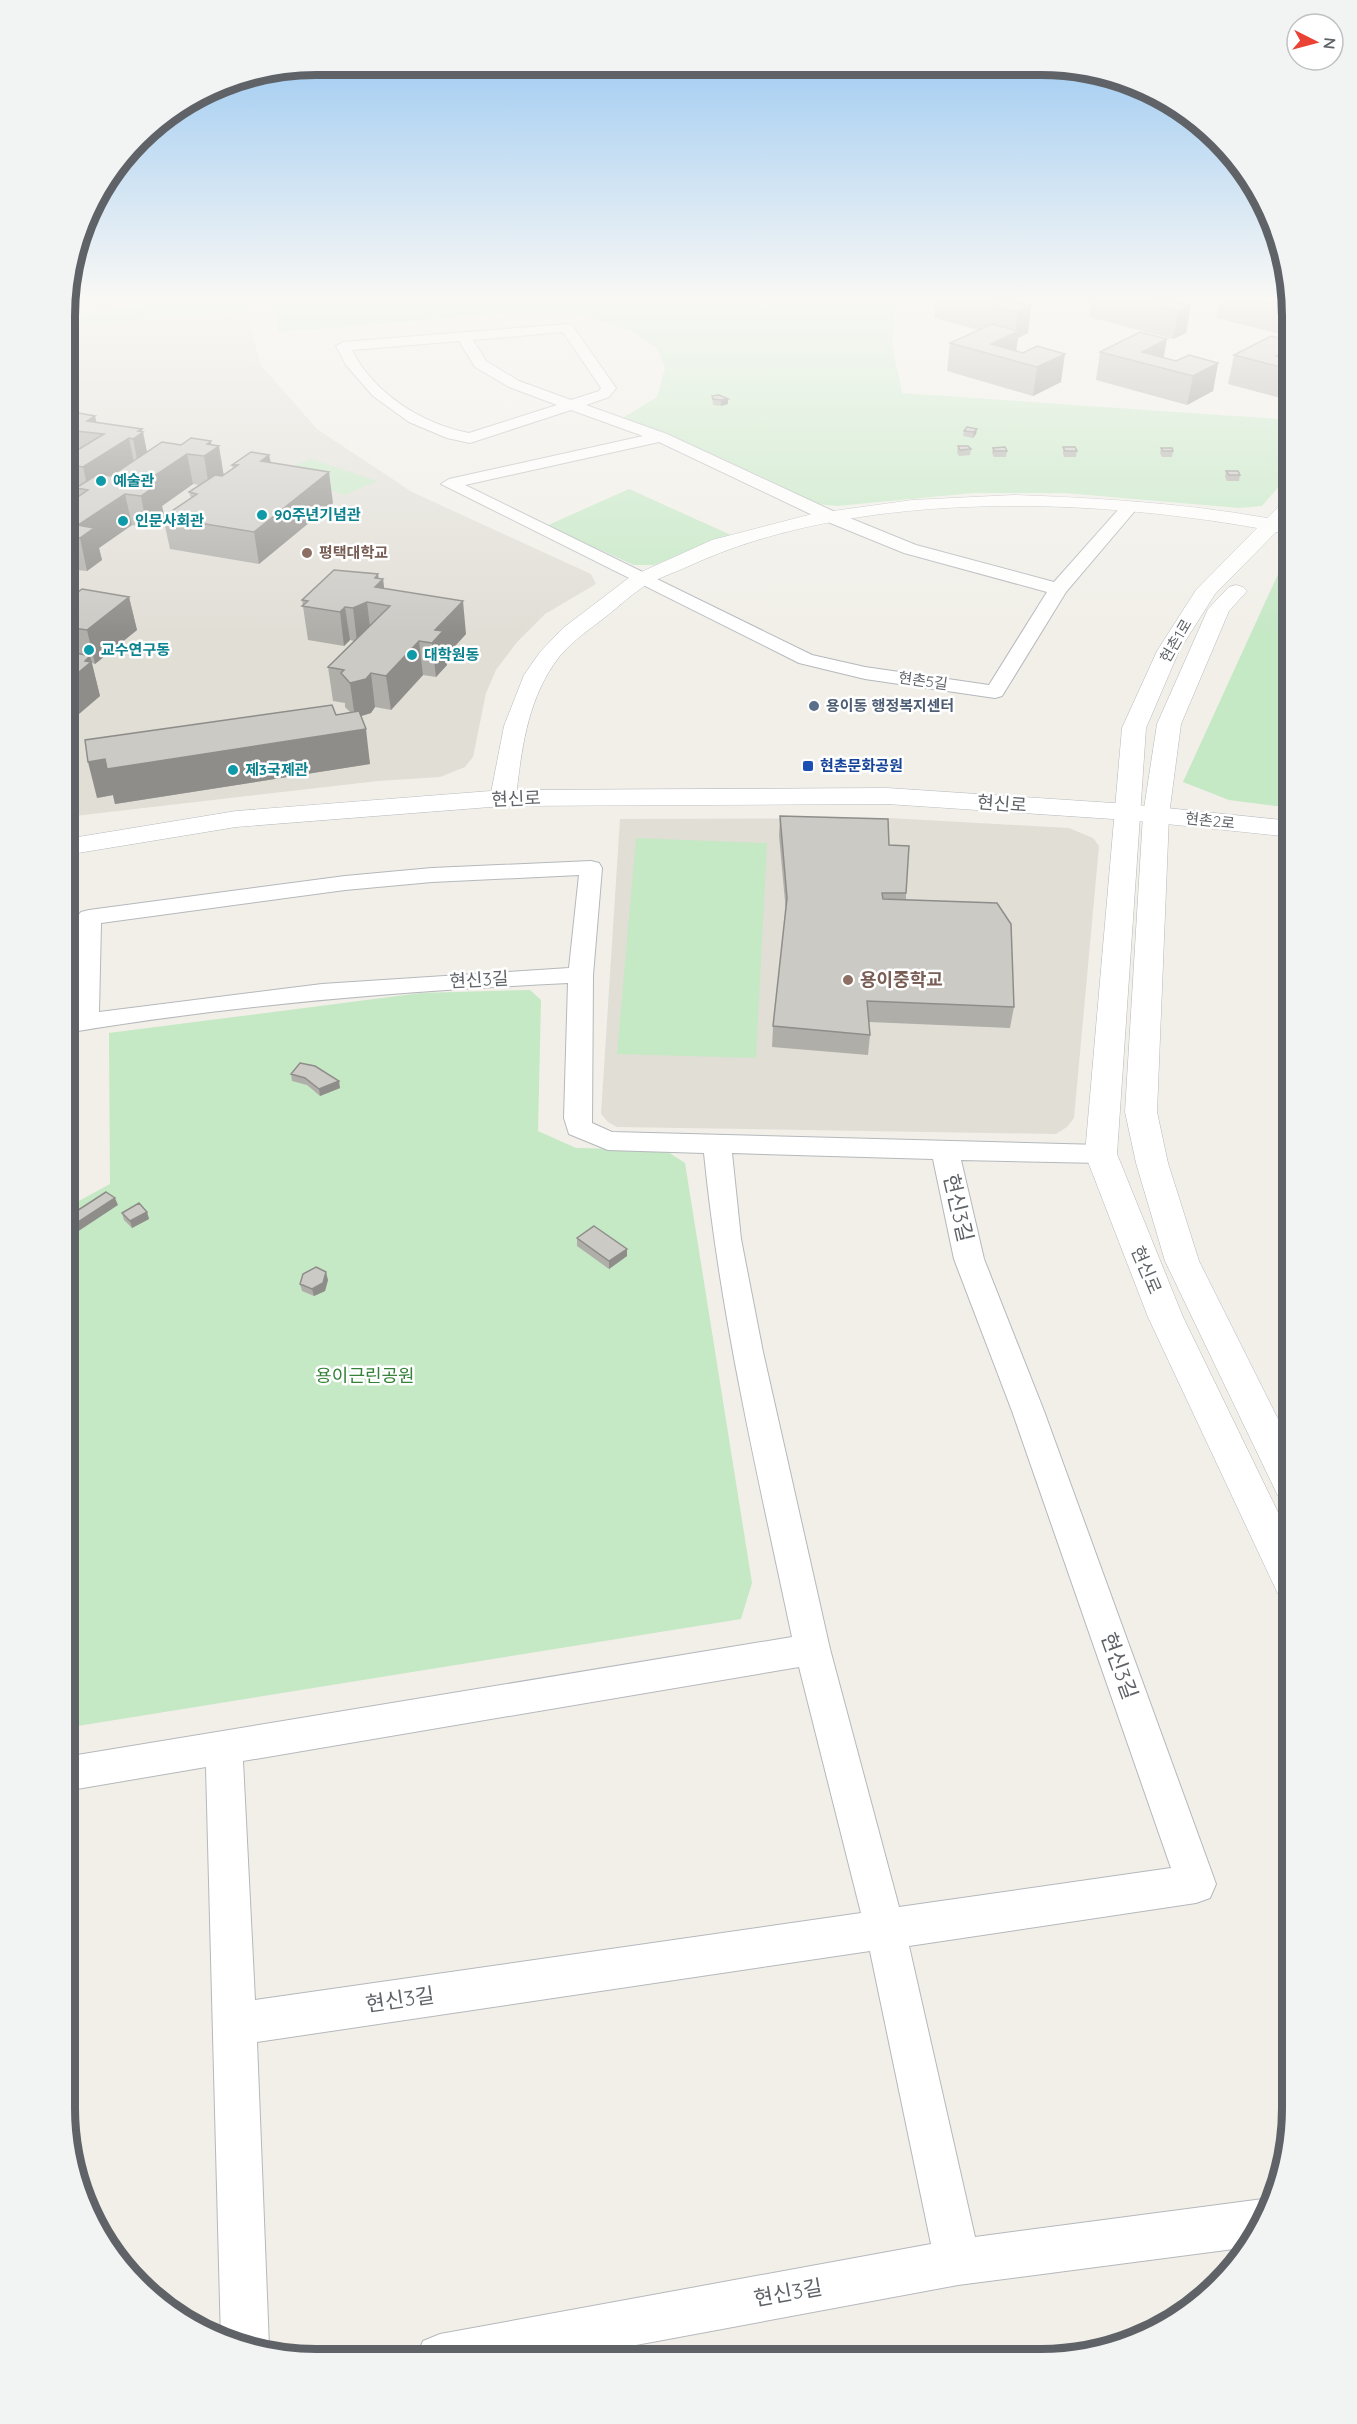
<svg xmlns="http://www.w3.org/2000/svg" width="1357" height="2424" viewBox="0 0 1357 2424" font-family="Quicksand,'Noto Sans KR',sans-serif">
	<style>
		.education { fill: #e1ded6 }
		.green { fill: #c5e8c5 }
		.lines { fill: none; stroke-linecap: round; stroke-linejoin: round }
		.minor-casing { stroke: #b5b8bc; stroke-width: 2 }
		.tertiary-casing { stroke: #b5b8bc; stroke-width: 1 }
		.secondary-casing { stroke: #b6babf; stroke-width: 1 }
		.minor { fill: #fff; fill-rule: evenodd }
		.tertiary { fill: #fff; fill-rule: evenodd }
		.secondary { fill: #fff; fill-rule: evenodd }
		.wall { fill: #afaea9 }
		.shaded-wall { fill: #8f8d8a }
		.building { fill: #cccac5; stroke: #8f8d8a; stroke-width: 1.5 }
		.culture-dot { fill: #0f9aa8; stroke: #fff; stroke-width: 2 }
		.education-dot { fill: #8d6e63; stroke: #fff; stroke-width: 2 }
		.service-dot { fill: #5c6f8a; stroke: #fff; stroke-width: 2 }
		.transit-dot { fill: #1a4fb4; stroke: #fff; stroke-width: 2 }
		.labels { text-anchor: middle; stroke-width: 5; stroke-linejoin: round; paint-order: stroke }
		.far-culture-label { font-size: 15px; font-weight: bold; fill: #0d838f; stroke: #fff; text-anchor: start }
		.far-education-label { font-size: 15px; font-weight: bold; fill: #785e54; stroke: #fff; text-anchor: start }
		.far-street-label { font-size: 15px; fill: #5f6368; stroke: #fff }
		.far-service-label { font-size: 15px; font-weight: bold; fill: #4e5e75; stroke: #fff; text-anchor: start }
		.far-transit-label { font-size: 15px; font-weight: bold; fill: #164399; stroke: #fff; text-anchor: start }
		.street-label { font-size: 18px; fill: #5f6368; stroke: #fff }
		.education-label { font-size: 18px; font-weight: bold; fill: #785e54; stroke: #fff; text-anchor: start }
		.park-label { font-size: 18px; fill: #348238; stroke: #fff }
		.near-street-label { font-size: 21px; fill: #5f6368; stroke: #fff }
		.rim { fill: none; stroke: #5f6368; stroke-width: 8 }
	</style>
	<rect width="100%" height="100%" fill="#f1efe8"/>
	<path class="education" d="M 247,311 L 260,364 L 317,429 L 412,492 L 591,574 L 596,584 L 545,614 L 517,642 L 496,670 L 486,693 L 473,757 L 465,767 L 440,777 L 378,781 L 66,817 L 67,329 L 148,318 Z
		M 889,818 L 1069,828 L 1093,838 L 1099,846 L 1074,1118 L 1067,1127 L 1056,1134 L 617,1127 L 608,1122 L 601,1114 L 620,819 Z"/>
	<path class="green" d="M 273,296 L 897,296 L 892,345 L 902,393 L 1292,420 L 1292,471 L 1262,506 L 1239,508 L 1065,493 L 973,493 L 837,506 L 817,504 L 619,420 L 657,397 L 665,368 L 657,348 L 629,330 L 573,313 L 513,313 L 278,332 Z
		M 247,297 L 247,311 L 148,318 L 67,329 L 67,315 L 141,305 Z
		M 311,459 L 377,481 L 345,495 L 280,472 Z
		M 629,489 L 731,535 L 654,565 L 634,565 L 546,526 Z
		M 1292,547 L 1292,808 L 1229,800 L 1183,782 L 1290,548 Z
		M 636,838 L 767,843 L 756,1058 L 617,1054 Z
		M 530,990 L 541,1000 L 538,1131 L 576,1148 L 665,1150 L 685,1163 L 752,1583 L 741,1619 L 65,1728 L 66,1204 L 77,1202 L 110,1184 L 109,1033 L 421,993 Z"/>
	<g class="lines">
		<defs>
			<path id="minor" d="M 567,324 L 572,325 L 616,388 L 609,397 L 586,405 L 667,434 L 835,512 L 916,545 L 1054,582 L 1125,502 L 1137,502 L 1139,506 L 1066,592 L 1002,696 L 995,698 L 865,679 L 799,663 L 441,484 L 449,479 L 643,436 L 571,410 L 470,443 L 447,438 L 409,422 L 373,396 L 346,365 L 336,346 L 343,342 ZM 563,332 L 601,388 L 599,391 L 571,400 L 519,381 L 486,361 L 473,340 ZM 459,341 L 475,367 L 509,387 L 557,405 L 469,433 C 422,424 373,393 352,350 ZM 659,442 L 823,520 L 904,553 L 1047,592 L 989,685 L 865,667 L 812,655 L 465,485 Z
				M 591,861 L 599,863 L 602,868 L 593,975 L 592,1123 L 612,1132 L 1101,1145 L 1111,1147 L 1115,1154 L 1111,1161 L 1101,1163 L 961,1160 L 984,1259 L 1044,1411 L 1216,1884 L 1210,1898 L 1196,1903 L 909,1946 L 975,2237 L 1263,2199 L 1273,2204 L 1249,2247 L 958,2285 L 566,2358 L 416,2358 L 423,2341 L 440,2334 L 931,2244 L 870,1951 L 257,2042 L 269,2347 L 266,2353 L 221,2341 L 206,1767 L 65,1791 L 65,1757 L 792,1637 C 758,1476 720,1316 704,1153 L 608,1150 L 569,1134 L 564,1118 L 568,983 C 400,991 232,1005 66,1033 L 66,1017 L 74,1016 L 77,917 L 81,912 L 89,910 L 345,876 L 432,868 ZM 579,875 L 569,968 L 322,984 L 99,1012 L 101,923 L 345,890 L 432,882 ZM 732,1153 L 933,1159 L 954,1259 L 1012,1411 L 1171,1868 L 899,1907 L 830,1649 L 763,1352 L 741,1239 ZM 799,1667 L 861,1913 L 255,2000 L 243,1761 Z"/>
			<path id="tertiary" d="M 1014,495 C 1099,498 1182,503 1267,518 L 1285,500 L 1292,498 L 1292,515 L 1286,522 L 1292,523 L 1292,533 L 1276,532 L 1215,594 L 1179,651 L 1146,728 L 1117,1154 L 1183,1317 L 1292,1541 L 1292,1599 L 1278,1594 L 1148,1317 L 1085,1154 L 1122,728 L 1157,651 L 1196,590 L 1257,528 C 1081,497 854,490 689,566 C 674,573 657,578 643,587 C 631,595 619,606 608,615 C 589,630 567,644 554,664 C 527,703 521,752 516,798 L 512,803 L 503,806 L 494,803 L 490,798 L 504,726 L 524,675 L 540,652 L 563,628 L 630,577 L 712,540 L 812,514 L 912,500 Z
				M 1236,585 L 1243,587 L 1247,591 L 1229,611 L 1181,724 L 1169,815 L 1157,1112 L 1168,1163 L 1199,1261 L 1292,1447 L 1292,1500 L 1278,1496 L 1165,1261 L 1136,1163 L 1125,1112 L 1143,815 L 1157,724 L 1208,609 L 1229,587 Z"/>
			<path id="secondary" d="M 100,296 L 162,296 L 154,301 L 67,308 L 67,298 Z
				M 887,788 L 1128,804 L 1292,821 L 1292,837 L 1128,820 L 887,804 L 503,806 L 236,827 L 66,855 L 66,839 L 236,811 L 503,790 Z"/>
		</defs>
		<use href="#minor" class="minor-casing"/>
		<use href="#tertiary" class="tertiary-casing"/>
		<use href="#secondary" class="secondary-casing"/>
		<use href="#minor" class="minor"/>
		<use href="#tertiary" class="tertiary"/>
		<use href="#secondary" class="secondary"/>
	</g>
	<path class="wall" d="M 936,296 L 999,296 L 999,297 L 1031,306 L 1028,333 L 1018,338 L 1016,351 L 1061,382 L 1033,396 L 947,371 L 950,343 L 979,330 L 934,318 Z
		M 1092,296 L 1152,296 L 1191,305 L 1186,333 L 1173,339 L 1089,317 Z
		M 1221,296 L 1279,296 L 1290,299 L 1293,316 L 1292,337 L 1216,318 Z
		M 1292,341 L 1292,401 L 1228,384 L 1234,355 Z
		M 1100,352 L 1164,358 L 1176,361 L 1218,363 L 1213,391 L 1187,405 L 1096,380 Z
		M 712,396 L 728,399 L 728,404 L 721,406 L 713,405 Z
		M 66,416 L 142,432 L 147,452 L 181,445 L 211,445 L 224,475 L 233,469 L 232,465 L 269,455 L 271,462 L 333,503 L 259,564 L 170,549 L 163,517 L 191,498 L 189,492 L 199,485 L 193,484 L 162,506 L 164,515 L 147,528 L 132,525 L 99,548 L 102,560 L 87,571 L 66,569 L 66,505 L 78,497 L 78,496 L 66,494 Z
		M 977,429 L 976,434 L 973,438 L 963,436 L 964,431 Z
		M 958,446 L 971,449 L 970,455 L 959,456 L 957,452 Z
		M 1063,447 L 1077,451 L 1076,457 L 1064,457 L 1063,453 Z
		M 993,448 L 1007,451 L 1006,457 L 994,457 L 992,453 Z
		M 1161,448 L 1173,451 L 1172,457 L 1162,457 L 1160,453 Z
		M 1226,471 L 1240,475 L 1239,481 L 1227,481 L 1225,477 Z
		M 379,579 L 383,579 L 384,588 L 466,634 L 446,656 L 447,665 L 436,677 L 423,675 L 391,710 L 375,707 L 371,713 L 361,716 L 370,764 L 115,804 L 113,795 L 97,798 L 336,715 L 350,712 L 345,707 L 345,703 L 333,701 L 328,667 L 354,641 L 350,640 L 344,646 L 308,640 L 302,600 Z
		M 129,597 L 137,630 L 95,664 L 92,663 L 100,696 L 66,725 L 66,601 Z
		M 780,816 L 889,845 L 906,893 L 906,900 L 1014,1007 L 1010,1028 L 869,1022 L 870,1035 L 868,1055 L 772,1047 L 773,1026 L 786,912 L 779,836 Z
		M 291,1074 L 340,1088 L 320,1096 L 307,1085 L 292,1081 Z
		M 147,1212 L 149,1219 L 132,1228 L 124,1220 L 122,1213 Z
		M 577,1238 L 627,1249 L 627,1256 L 609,1269 L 577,1246 Z
		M 328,1280 L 325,1291 L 314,1296 L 302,1291 L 300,1284 Z"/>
	<path class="shaded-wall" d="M 1191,305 L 1186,333 L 1173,339 L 1178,311 Z
		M 1031,306 L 1028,333 L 1018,338 L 1015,359 L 991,344 L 1015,333 L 1018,312 Z
		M 1167,339 L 1162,368 L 1142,352 Z
		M 1292,347 L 1292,370 L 1276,356 Z
		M 1065,354 L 1061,382 L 1033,396 L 1037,367 Z
		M 1218,363 L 1213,391 L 1187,405 L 1193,376 Z
		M 728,399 L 728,404 L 721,406 L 721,400 Z
		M 95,416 L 99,433 L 87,421 Z
		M 142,429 L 142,433 L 143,432 L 149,462 L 139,469 L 133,439 L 138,431 Z
		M 977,429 L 976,434 L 973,438 L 974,432 Z
		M 129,438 L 135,468 L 90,498 L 83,467 Z
		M 211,441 L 212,451 L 219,446 L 224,477 L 209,487 L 204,456 L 207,444 Z
		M 187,454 L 193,484 L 162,506 L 164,515 L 147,528 L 141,496 L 145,482 Z
		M 269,455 L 274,485 L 261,461 Z
		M 329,472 L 333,503 L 259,564 L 254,532 Z
		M 125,494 L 132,525 L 99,548 L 102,560 L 87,571 L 80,538 L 78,525 Z
		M 378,574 L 379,582 L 383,579 L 386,605 L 377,604 L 375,578 Z
		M 129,597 L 137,630 L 95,664 L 87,630 Z
		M 463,601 L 466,634 L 446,656 L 447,665 L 436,677 L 432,643 L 435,630 Z
		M 367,602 L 371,635 L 357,642 L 353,608 Z
		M 345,607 L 350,640 L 344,646 L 340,612 Z
		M 419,641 L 423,675 L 391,710 L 386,676 Z
		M 90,656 L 100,696 L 66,725 L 66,683 L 85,661 Z
		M 371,673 L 375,707 L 371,713 L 355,718 L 350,683 Z
		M 366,729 L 370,764 L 115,804 L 113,795 L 97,798 L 88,762 L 105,759 Z
		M 339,1081 L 340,1088 L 320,1096 L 319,1089 Z
		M 115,1198 L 118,1205 L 68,1238 L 66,1230 Z
		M 70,1210 L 73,1217 L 66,1222 L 66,1213 Z
		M 147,1212 L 149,1219 L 132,1228 L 130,1221 Z
		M 627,1249 L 627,1256 L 609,1269 L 609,1261 Z
		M 326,1272 L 328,1280 L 325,1291 L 314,1296 L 312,1289 Z"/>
	<path class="building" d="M 956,296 L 992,296 L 1031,306 L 1018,312 Z
		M 1115,296 L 1151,296 L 1191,305 L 1178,311 Z
		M 1240,296 L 1276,296 L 1290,299 L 1291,308 Z
		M 992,324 L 1018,331 L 991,344 L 1023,353 L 1037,346 L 1065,354 L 1037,367 L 950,343 Z
		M 1140,332 L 1167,339 L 1142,352 L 1176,361 L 1189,355 L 1218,363 L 1193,376 L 1100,352 Z
		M 1271,336 L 1292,341 L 1292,347 L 1276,356 L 1292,360 L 1292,370 L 1234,355 Z
		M 719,395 L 728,399 L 721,400 L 713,399 L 712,396 Z
		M 78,413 L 95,416 L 87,421 L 142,429 L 138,431 L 143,432 L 133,439 L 129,438 L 83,467 L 66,464 L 66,457 L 104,434 L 66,430 L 66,416 L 72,417 Z
		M 967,427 L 977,429 L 974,432 L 964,431 Z
		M 191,438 L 211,441 L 207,444 L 219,446 L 204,456 L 187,454 L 145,482 L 158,484 L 141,496 L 125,494 L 78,525 L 94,528 L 80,538 L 66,537 L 66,505 L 88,490 L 76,488 L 98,474 L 111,476 L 162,442 L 181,445 Z
		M 958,446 L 968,446 L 971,449 L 960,450 Z
		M 1005,447 L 1007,451 L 994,451 L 993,448 Z
		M 1063,447 L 1075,447 L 1077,451 L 1065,451 Z
		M 1161,448 L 1172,448 L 1173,451 L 1163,451 Z
		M 251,452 L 269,455 L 261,461 L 329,472 L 254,532 L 163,517 L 197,494 L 189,492 L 215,475 L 222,476 L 238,465 L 232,465 Z
		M 1226,471 L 1238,471 L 1240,475 L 1229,475 Z
		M 334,570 L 378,574 L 375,578 L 383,579 L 375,587 L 463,601 L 435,630 L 443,631 L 432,643 L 419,641 L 386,676 L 371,673 L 366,679 L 350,683 L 341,673 L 344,670 L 328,667 L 390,606 L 367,602 L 353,608 L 345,607 L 340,612 L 302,606 L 308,601 L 302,600 Z
		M 82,589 L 129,597 L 87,630 L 66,627 L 66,601 Z
		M 71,652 L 90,656 L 85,661 L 91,662 L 66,683 L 66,656 Z
		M 332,705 L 336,715 L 359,711 L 366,729 L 107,769 L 105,759 L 88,762 L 85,740 Z
		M 780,816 L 888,819 L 889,845 L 909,846 L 906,893 L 882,893 L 883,899 L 997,903 L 1011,924 L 1014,1007 L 867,1001 L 870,1035 L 773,1026 L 787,898 Z
		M 300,1063 L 315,1066 L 339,1081 L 319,1089 L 305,1078 L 291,1074 Z
		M 106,1192 L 115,1198 L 66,1230 L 66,1218 Z
		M 139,1203 L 147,1212 L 130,1221 L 122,1213 Z
		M 66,1207 L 70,1210 L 66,1213 Z
		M 594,1226 L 627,1249 L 609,1261 L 577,1238 Z
		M 316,1267 L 326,1272 L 323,1283 L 312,1289 L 300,1284 L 303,1274 Z"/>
	<linearGradient id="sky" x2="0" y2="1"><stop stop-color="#8fc3f1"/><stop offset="0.47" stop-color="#f9f8f5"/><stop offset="1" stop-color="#f9f8f5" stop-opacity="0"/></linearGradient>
	<rect width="1357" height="635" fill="url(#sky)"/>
	<g class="culture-dot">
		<circle cx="101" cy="481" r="6"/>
		<circle cx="262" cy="515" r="6"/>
		<circle cx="123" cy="521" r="6"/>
		<circle cx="89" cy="650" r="6"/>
		<circle cx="412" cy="655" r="6"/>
		<circle cx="233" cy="770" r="6"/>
	</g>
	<g class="education-dot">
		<circle cx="307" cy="553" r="6"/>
		<circle cx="848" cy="980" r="6"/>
	</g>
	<circle class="service-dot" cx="814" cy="706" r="6"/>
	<rect class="transit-dot" x="802" y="760" width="12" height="12" rx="3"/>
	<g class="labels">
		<g class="far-culture-label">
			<text x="113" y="486">예술관</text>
			<text x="274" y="520">90주년기념관</text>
			<text x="135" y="526">인문사회관</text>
			<text x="101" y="655">교수연구동</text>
			<text x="424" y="660">대학원동</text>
			<text x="245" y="775">제3국제관</text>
		</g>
		<g class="far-education-label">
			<text x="319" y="558">평택대학교</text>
		</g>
		<g class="far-street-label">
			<text transform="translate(1176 641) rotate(-60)" y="5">현촌1로</text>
			<text transform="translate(923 681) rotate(8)" y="5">현촌5길</text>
			<text transform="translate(1210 821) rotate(6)" y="5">현촌2로</text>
		</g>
		<g class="far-service-label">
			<text x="826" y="711">용이동 행정복지센터</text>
		</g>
		<g class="far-transit-label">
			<text x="820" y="771">현촌문화공원</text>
		</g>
		<g class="street-label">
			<text transform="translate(516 799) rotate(-2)" y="6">현신로</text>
			<text transform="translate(1002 804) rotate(4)" y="6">현신로</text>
			<text transform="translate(479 980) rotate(-3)" y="6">현신3길</text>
			<text transform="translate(1146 1270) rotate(67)" y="6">현신로</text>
		</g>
		<g class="education-label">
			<text x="860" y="986">용이중학교</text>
		</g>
		<g class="park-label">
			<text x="365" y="1382">용이근린공원</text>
		</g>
		<g class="near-street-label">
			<text transform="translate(958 1208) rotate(77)" y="7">현신3길</text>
			<text transform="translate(1119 1666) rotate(70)" y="7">현신3길</text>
			<text transform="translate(400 2000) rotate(-8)" y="7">현신3길</text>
			<text transform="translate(788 2293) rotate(-10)" y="7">현신3길</text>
		</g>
	</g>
	<path d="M0 0H1357V2424H0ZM316 75H1041A241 241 0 0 1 1282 316V2108A241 241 0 0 1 1041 2349H316A241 241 0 0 1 75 2108V316A241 241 0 0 1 316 75Z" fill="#f2f3f3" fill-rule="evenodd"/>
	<path class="rim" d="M316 75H1041A241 241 0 0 1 1282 316V2108A241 241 0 0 1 1041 2349H316A241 241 0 0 1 75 2108V316A241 241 0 0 1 316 75Z"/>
	<g transform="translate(1315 42) rotate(96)"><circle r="28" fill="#ffffff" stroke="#bfc1c3" stroke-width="1.5"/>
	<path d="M0-4.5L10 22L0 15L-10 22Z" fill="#ea4335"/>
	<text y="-9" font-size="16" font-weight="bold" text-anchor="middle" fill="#5f6368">N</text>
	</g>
</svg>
